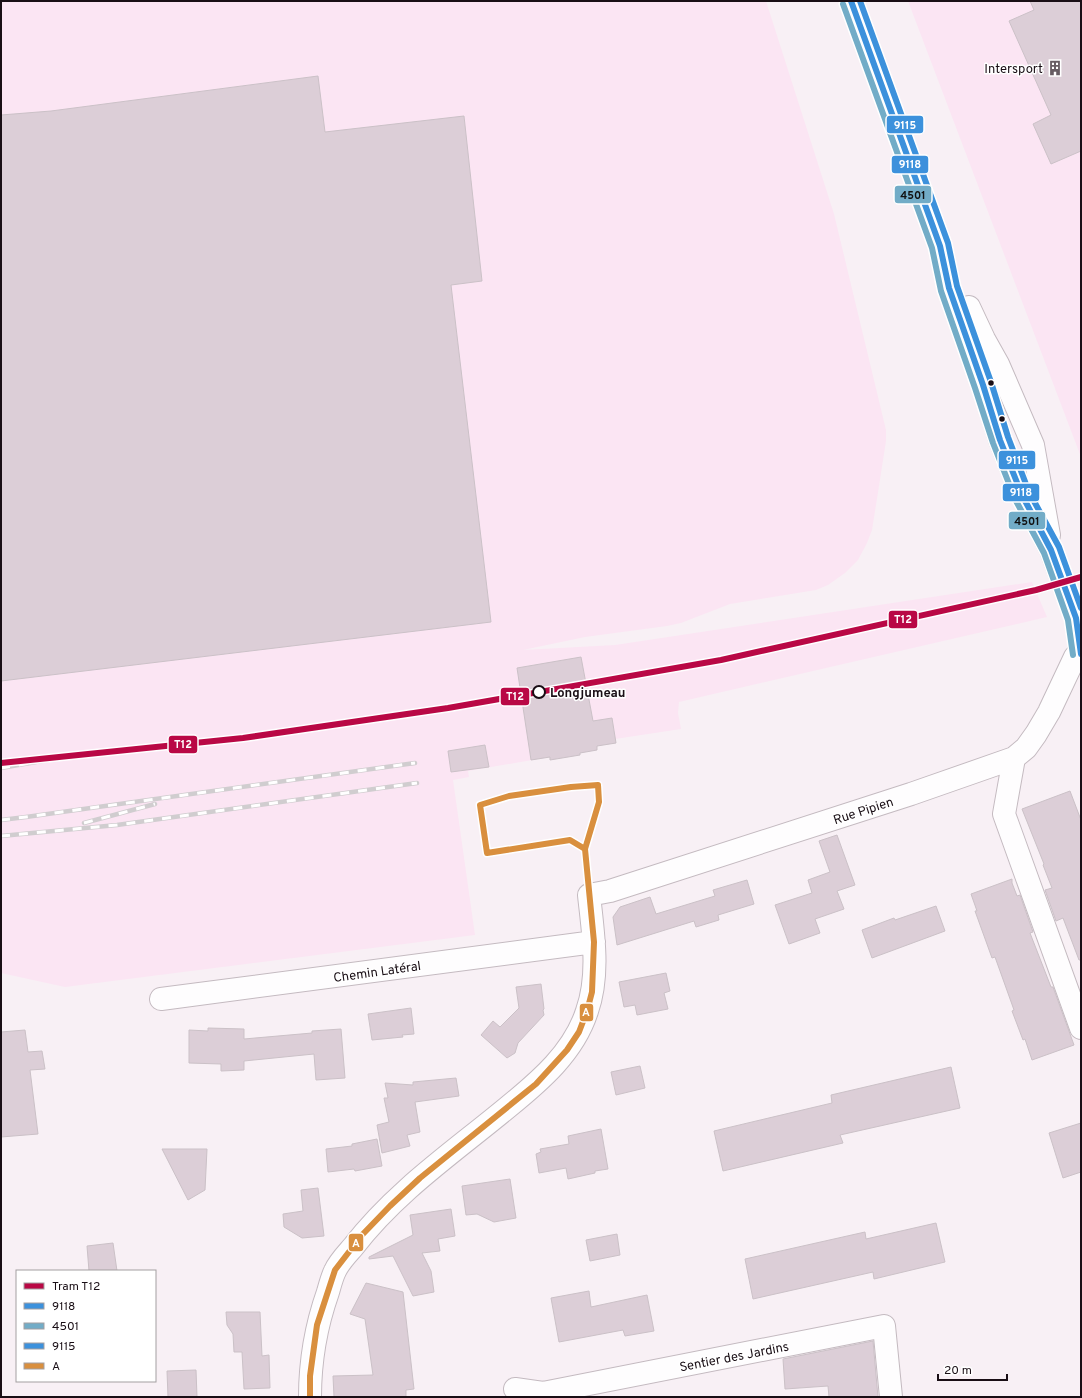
<svg xmlns="http://www.w3.org/2000/svg" width="1082" height="1398" viewBox="0 0 1082 1398" font-family="Overpass,sans-serif">
	<style>
		.built { fill: #fbe5f3 }
		.building { fill: #dcced7; stroke: #cbc1c7 }
		.lines { fill: none; stroke-linecap: round; stroke-linejoin: round }
		.street-casing { stroke: #c4bac0; stroke-width: 24 }
		.secondary-casing { stroke: #c4bac0; stroke-width: 24 }
		.street { stroke: #fefdfe; stroke-width: 22 }
		.secondary { stroke: #fefdfe; stroke-width: 22 }
		.rail-casing { stroke: #d0cdcf; stroke-width: 4.5 }
		.rail { stroke: #fff; stroke-width: 3; stroke-dasharray: 9; stroke-linecap: butt }
		.bus-1-casing { stroke: #fff; stroke-width: 9 }
		.bus-2-casing { stroke: #fff; stroke-width: 9 }
		.bus-3-casing { stroke: #fff; stroke-width: 9 }
		.bus-4-casing { stroke: #fff; stroke-width: 9 }
		.bus-1 { stroke: #3c91dc; stroke-width: 6 }
		.bus-2 { stroke: #72acc7; stroke-width: 6 }
		.bus-3 { stroke: #3c91dc; stroke-width: 6 }
		.bus-4 { stroke: #d98f3e; stroke-width: 6 }
		.tram-1-casing { stroke: #fff; stroke-width: 9 }
		.tram-1 { stroke: #b90845; stroke-width: 6 }
		.bus-dot { fill: #190e15; stroke: #fff; stroke-width: 1.5 }
		.stop-dot { fill: #fff; stroke: #190e15; stroke-width: 2 }
		.labels { text-anchor: middle; stroke-width: 3; stroke-linejoin: round; paint-order: stroke }
		.poi-label { font-size: 13px; fill: #190e15; stroke: #fff; text-anchor: end }
		.stop-label { font-size: 13px; font-weight: bold; fill: #190e15; stroke: #fff; text-anchor: start }
		.street-label { font-size: 13px; fill: #190e15; stroke: #fff }
		.line-badge { stroke: #fff; stroke-width: 1.5 }
		.badge-label { font-size: 11px; text-anchor: middle; font-weight: bold; fill: #fff }
		.pale-badge-label { font-size: 11px; text-anchor: middle; font-weight: bold; fill: #111 }
	</style>
	<rect width="100%" height="100%" fill="#f8f0f5"/>
	<path class="built" d="M 1,1 L 766,1 L 834,214 L 886,430 L 886,441 L 879,486 L 872,530 L 867,543 L 858,560 L 845,573 L 828,585 L 816,590 L 730,604 L 681,623 L 667,626 L 585,637 L 523,650 L 615,645 L 1032,582 L 1047,617 L 679,702 L 678,713 L 681,729 L 615,739 L 616,743 L 597,746 L 597,750 L 580,753 L 580,755 L 550,760 L 550,757 L 468,771 L 469,777 L 453,780 L 475,935 L 65,987 L 1,973 Z
		M 908,1 L 1081,1 L 1081,457 Z"/>
	<path class="building" d="M 1030,1 L 1081,1 L 1081,151 L 1051,164 L 1033,124 L 1051,115 L 1009,21 L 1034,10 Z
		M 318,76 L 325,132 L 464,116 L 482,281 L 451,285 L 491,622 L 1,681 L 1,115 L 51,111 Z
		M 581,657 L 593,721 L 612,718 L 616,743 L 597,746 L 597,750 L 580,753 L 580,755 L 550,760 L 550,757 L 531,760 L 517,668 Z
		M 485,745 L 489,767 L 451,772 L 448,751 Z
		M 1070,791 L 1081,820 L 1081,960 L 1079,960 L 1063,918 L 1056,921 L 1045,890 L 1052,888 L 1043,865 L 1044,864 L 1022,809 Z
		M 837,835 L 855,885 L 837,891 L 844,909 L 815,919 L 820,933 L 789,944 L 775,905 L 812,893 L 808,880 L 830,872 L 819,841 Z
		M 1012,879 L 1012,883 L 1017,896 L 1020,895 L 1033,932 L 1030,933 L 1051,987 L 1053,987 L 1074,1045 L 1032,1060 L 1025,1039 L 1023,1040 L 1012,1011 L 1014,1010 L 995,957 L 992,958 L 975,911 L 977,911 L 971,894 Z
		M 747,880 L 754,904 L 718,915 L 719,920 L 696,927 L 694,921 L 617,945 L 613,917 L 620,907 L 650,897 L 656,914 L 715,896 L 713,890 Z
		M 936,906 L 945,931 L 872,958 L 862,930 L 894,918 L 895,920 Z
		M 666,973 L 670,991 L 664,993 L 668,1009 L 637,1015 L 635,1005 L 624,1007 L 619,982 Z
		M 541,984 L 544,1009 L 543,1010 L 544,1015 L 518,1043 L 515,1053 L 507,1058 L 481,1035 L 493,1021 L 500,1027 L 519,1008 L 516,987 Z
		M 411,1008 L 414,1034 L 402,1035 L 403,1037 L 372,1040 L 368,1014 Z
		M 208,1028 L 244,1029 L 244,1039 L 312,1033 L 312,1031 L 341,1029 L 345,1078 L 316,1080 L 314,1054 L 244,1061 L 244,1070 L 221,1071 L 221,1064 L 189,1063 L 189,1030 L 208,1031 Z
		M 25,1030 L 28,1052 L 42,1051 L 45,1069 L 30,1070 L 38,1134 L 1,1137 L 1,1032 Z
		M 640,1066 L 645,1088 L 616,1095 L 611,1072 Z
		M 951,1067 L 960,1108 L 840,1135 L 843,1143 L 723,1171 L 714,1131 L 832,1103 L 831,1095 Z
		M 456,1078 L 459,1096 L 415,1102 L 420,1132 L 407,1135 L 410,1146 L 382,1153 L 377,1125 L 389,1122 L 384,1098 L 388,1098 L 385,1083 L 413,1085 L 413,1082 Z
		M 1081,1123 L 1081,1172 L 1063,1178 L 1049,1133 Z
		M 601,1129 L 608,1169 L 595,1171 L 595,1173 L 568,1179 L 566,1168 L 539,1173 L 536,1154 L 541,1152 L 540,1149 L 569,1144 L 568,1136 Z
		M 377,1139 L 382,1166 L 355,1171 L 354,1169 L 328,1172 L 326,1149 L 352,1146 L 352,1144 Z
		M 162,1149 L 207,1149 L 205,1190 L 188,1200 Z
		M 510,1179 L 516,1218 L 494,1222 L 477,1214 L 466,1215 L 462,1186 Z
		M 318,1188 L 324,1236 L 302,1238 L 284,1227 L 283,1214 L 303,1211 L 301,1190 Z
		M 451,1209 L 455,1236 L 438,1239 L 440,1251 L 422,1253 L 431,1271 L 434,1292 L 413,1296 L 393,1256 L 369,1259 L 369,1257 L 413,1235 L 410,1215 Z
		M 936,1223 L 945,1262 L 874,1279 L 873,1272 L 753,1299 L 745,1259 L 865,1232 L 866,1239 Z
		M 617,1234 L 620,1255 L 590,1261 L 586,1240 Z
		M 113,1243 L 117,1271 L 89,1271 L 87,1246 Z
		M 366,1283 L 403,1292 L 414,1389 L 406,1390 L 406,1397 L 334,1397 L 333,1376 L 373,1375 L 365,1319 L 350,1314 Z
		M 589,1291 L 591,1307 L 647,1295 L 654,1331 L 625,1336 L 623,1330 L 559,1342 L 551,1298 Z
		M 226,1312 L 260,1312 L 262,1356 L 269,1355 L 270,1388 L 244,1389 L 242,1352 L 234,1352 L 233,1334 L 227,1325 Z
		M 873,1341 L 878,1397 L 829,1397 L 828,1386 L 785,1389 L 783,1359 Z
		M 196,1370 L 197,1397 L 168,1397 L 167,1371 Z"/>
	<g class="lines">
		<defs>
			<path id="street" d="M 1014,758 L 1004,814 L 1081,1028
				M 161,999 L 594,942
				M 515,1389 L 543,1393 L 884,1326 L 891,1397
				M 310,1397 C 310,1361 316,1326 328,1292 C 330,1285 332,1277 335,1271 C 339,1262 347,1254 353,1247 C 396,1191 455,1151 508,1107 C 540,1081 574,1052 587,1011 C 600,974 593,933 589,895 L 610,891 L 911,794 L 1014,758 L 1026,748 L 1036,734 L 1049,712 L 1075,657 L 1081,650"/>
			<path id="secondary" d="M 851,1 L 940,246 L 949,288 L 983,385 L 1000,440 L 1022,495 L 1051,550 L 1076,618 L 1081,654
				M 969,307 L 984,339 L 998,364 L 1033,445 L 1049,535"/>
		</defs>
		<use href="#street" class="street-casing"/>
		<use href="#secondary" class="secondary-casing"/>
		<use href="#street" class="street"/>
		<use href="#secondary" class="secondary"/>
		<defs>
			<path id="rail" d="M 1,768 L 71,756
				M 1,820 L 26,817 L 415,763
				M 84,823 L 155,804
				M 1,836 L 117,825 L 417,783"/>
		</defs>
		<use href="#rail" class="rail-casing"/>
		<use href="#rail" class="rail"/>
		<defs>
			<path id="bus-1" d="M 851,1 L 940,246 L 949,288 L 983,385 L 1000,440 L 1022,495 L 1051,550 L 1076,618 L 1081,654"/>
			<path id="bus-2" d="M 843,4 L 932,248 L 941,291 L 975,388 L 993,443 L 1015,499 L 1044,553 L 1068,620 L 1073,655"/>
			<path id="bus-3" d="M 860,1 L 948,243 L 957,286 L 991,382 L 1008,437 L 1029,492 L 1059,547 L 1081,608"/>
			<path id="bus-4" d="M 598,785 L 599,802 L 585,849 L 570,840 L 487,853 L 480,805 L 509,796 L 571,787 Z
				M 310,1397 L 310,1376 L 317,1325 L 335,1270 L 362,1235 L 390,1206 L 420,1178 L 536,1084 L 567,1050 L 579,1032 L 587,1011 L 592,992 L 594,942 L 585,849"/>
		</defs>
		<use href="#bus-1" class="bus-1-casing"/>
		<use href="#bus-2" class="bus-2-casing"/>
		<use href="#bus-3" class="bus-3-casing"/>
		<use href="#bus-4" class="bus-4-casing"/>
		<use href="#bus-1" class="bus-1"/>
		<use href="#bus-2" class="bus-2"/>
		<use href="#bus-3" class="bus-3"/>
		<use href="#bus-4" class="bus-4"/>
		<defs>
			<path id="tram-1" d="M 1,763 L 243,738 L 448,708 L 721,660 L 1036,590 L 1081,577"/>
		</defs>
		<use href="#tram-1" class="tram-1-casing"/>
		<use href="#tram-1" class="tram-1"/>
	</g>
	<defs>
		<symbol id="building-bare" viewBox="-9 -9 18 18"><path d="M-4-6H4V6H1V3H-1V6H-4ZM-2.5-4.3h1.7v1.8h-1.7ZM.8-4.3h1.7v1.8H.8ZM-2.5-1h1.7V.8h-1.7ZM.8-1h1.7V.8H.8Z" fill="#675d63" stroke="#fff" stroke-width="2.5" paint-order="stroke"/></symbol>
	</defs>
	<g fill-rule="evenodd">
		<use href="#building-bare" x="1044" y="57" width="22" height="22"/>
	</g>
	<g class="bus-dot">
		<circle cx="991" cy="383" r="3.5"/>
		<circle cx="1002" cy="419" r="3.5"/>
	</g>
	<circle class="stop-dot" cx="539" cy="692" r="6"/>
	<g class="labels">
		<g class="poi-label">
			<text x="1043" y="73">Intersport</text>
		</g>
		<g class="stop-label">
			<text x="550" y="697">Longjumeau</text>
		</g>
		<g class="street-label">
			<text transform="translate(863 810) rotate(-18)" y="5">Rue Pipien</text>
			<text transform="translate(377 971) rotate(-8)" y="5">Chemin Latéral</text>
			<text transform="translate(734 1356) rotate(-11)" y="5">Sentier des Jardins</text>
		</g>
	</g>
	<g class="line-badge">
		<rect x="886" y="115" width="38" height="19" rx="4" fill="#3c91dc"/>
		<rect x="891" y="155" width="38" height="19" rx="4" fill="#3c91dc"/>
		<rect x="894" y="185" width="38" height="19" rx="4" fill="#72acc7"/>
		<rect x="998" y="450" width="38" height="20" rx="4" fill="#3c91dc"/>
		<rect x="1002" y="483" width="38" height="19" rx="4" fill="#3c91dc"/>
		<rect x="1008" y="511" width="38" height="19" rx="4" fill="#72acc7"/>
		<rect x="888" y="610" width="30" height="19" rx="4" fill="#b90845"/>
		<rect x="500" y="687" width="30" height="19" rx="4" fill="#b90845"/>
		<rect x="168" y="735" width="30" height="19" rx="4" fill="#b90845"/>
		<rect x="579" y="1003" width="15" height="19" rx="4" fill="#d98f3e"/>
		<rect x="348" y="1233" width="16" height="19" rx="4" fill="#d98f3e"/>
	</g>
	<g class="badge-label">
		<text x="905" y="129">9115</text>
		<text x="910" y="168">9118</text>
		<text x="1017" y="464">9115</text>
		<text x="1021" y="496">9118</text>
		<text x="903" y="623">T12</text>
		<text x="515" y="700">T12</text>
		<text x="183" y="748">T12</text>
		<text x="586" y="1016">A</text>
		<text x="356" y="1247">A</text>
	</g>
	<g class="pale-badge-label">
		<text x="913" y="199">4501</text>
		<text x="1027" y="525">4501</text>
	</g>
	<rect width="1082" height="1398" fill="none" stroke="#190e15" stroke-width="4"/>
	<rect x="16" y="1270" width="140" height="112" fill="#ffffff" stroke="#a39fa1"/>
	<rect x="24" y="1283" width="20" height="6" fill="#b90845" stroke="#a39fa1"/>
	<text x="52" y="1290" font-size="12" fill="#190e15">Tram T12</text>
	<rect x="24" y="1303" width="20" height="6" fill="#3c91dc" stroke="#a39fa1"/>
	<text x="52" y="1310" font-size="12" fill="#190e15">9118</text>
	<rect x="24" y="1323" width="20" height="6" fill="#72acc7" stroke="#a39fa1"/>
	<text x="52" y="1330" font-size="12" fill="#190e15">4501</text>
	<rect x="24" y="1343" width="20" height="6" fill="#3c91dc" stroke="#a39fa1"/>
	<text x="52" y="1350" font-size="12" fill="#190e15">9115</text>
	<rect x="24" y="1363" width="20" height="6" fill="#d98f3e" stroke="#a39fa1"/>
	<text x="52" y="1370" font-size="12" fill="#190e15">A</text>
	<path d="M938 1374v6h69v-6" fill="none" stroke="#190e15" stroke-width="2"/>
	<text x="944" y="1374" font-size="12" fill="#190e15" stroke="#ffffff" stroke-width="3" paint-order="stroke">20 m</text>
</svg>
